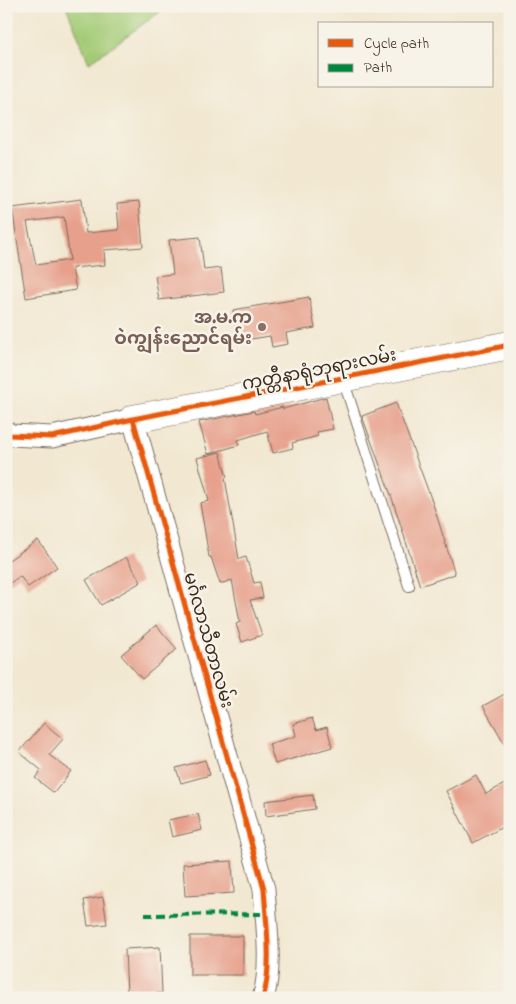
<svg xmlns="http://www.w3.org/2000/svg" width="516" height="1004" viewBox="0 0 516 1004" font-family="'Indie Flower','Noto Sans Myanmar',sans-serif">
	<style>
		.green { fill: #a2ca75; stroke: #6e7a4a }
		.building { fill: #e7a08c; fill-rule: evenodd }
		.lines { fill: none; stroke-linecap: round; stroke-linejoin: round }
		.lane-casing { stroke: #7b6c5d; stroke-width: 12 }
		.street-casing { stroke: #7b6c5d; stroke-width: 23 }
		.secondary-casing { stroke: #7b6c5d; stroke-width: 29 }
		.lane { stroke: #fff; stroke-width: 10 }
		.street { stroke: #fff; stroke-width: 21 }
		.secondary { stroke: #fff; stroke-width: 28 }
		.quiet { stroke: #00873e; stroke-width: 4; stroke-dasharray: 8 4; stroke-linecap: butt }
		.cycleway-casing { stroke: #f7f3e8; stroke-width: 8 }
		.cycleway { stroke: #e8590c; stroke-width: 5 }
		.education-dot { fill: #8d6e63; stroke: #f7f3e8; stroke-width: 2 }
		.labels { text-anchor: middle; stroke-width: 5; stroke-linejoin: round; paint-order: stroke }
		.education-label { font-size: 18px; font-weight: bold; fill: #785e54; stroke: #f7f3e8; text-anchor: end }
		.street-label { font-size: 18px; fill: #3b2a1e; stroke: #f7f3e8 }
	</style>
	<rect width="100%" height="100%" fill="#f7f3e8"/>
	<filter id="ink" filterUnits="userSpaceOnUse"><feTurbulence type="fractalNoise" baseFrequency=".02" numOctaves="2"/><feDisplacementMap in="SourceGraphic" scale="10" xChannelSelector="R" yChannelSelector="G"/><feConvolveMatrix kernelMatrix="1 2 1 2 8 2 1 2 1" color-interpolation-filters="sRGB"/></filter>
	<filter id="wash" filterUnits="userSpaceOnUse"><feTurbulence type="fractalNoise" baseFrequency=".0096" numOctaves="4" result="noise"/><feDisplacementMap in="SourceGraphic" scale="20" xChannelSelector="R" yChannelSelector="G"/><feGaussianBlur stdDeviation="1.12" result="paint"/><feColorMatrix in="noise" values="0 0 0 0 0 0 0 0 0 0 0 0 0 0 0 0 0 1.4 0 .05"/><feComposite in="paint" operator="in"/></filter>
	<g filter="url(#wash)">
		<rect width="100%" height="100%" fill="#f2e8d1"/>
		<path class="green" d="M 66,6 L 168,6 L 89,63 Z"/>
		<g id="blocks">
			<path class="building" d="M 82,199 L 86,233 L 119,230 L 117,204 L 139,202 L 143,247 L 104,250 L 105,265 L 72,268 L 76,290 L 26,298 L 12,208 ZM 64,217 L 70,260 L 36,265 L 27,222 Z
				M 200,237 L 204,270 L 221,268 L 224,292 L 159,300 L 155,276 L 173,274 L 169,240 Z
				M 309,297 L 315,328 L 286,333 L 288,344 L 272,347 L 270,336 L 239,341 L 233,310 Z
				M 326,397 L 333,429 L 317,432 L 318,436 L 292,443 L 293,448 L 273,453 L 267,431 L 238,440 L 239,445 L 208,454 L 199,422 L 254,411 L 255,414 L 283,407 L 283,409 Z
				M 396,403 L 433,504 L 455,574 L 420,586 L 392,498 L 362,416 Z
				M 220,452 L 227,477 L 225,478 L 239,559 L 246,557 L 254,583 L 260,582 L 263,598 L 250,600 L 262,635 L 242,642 L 236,624 L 240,622 L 232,580 L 220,584 L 211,557 L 209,557 L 200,503 L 209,501 L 197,458 Z
				M 38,540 L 57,567 L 28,587 L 20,576 L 6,586 L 6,562 Z
				M 126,557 L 141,582 L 101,605 L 86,580 Z
				M 156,625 L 177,649 L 142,679 L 121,655 Z
				M 510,691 L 510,753 L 483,706 Z
				M 312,718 L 316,730 L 327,727 L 332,747 L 275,764 L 269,744 L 296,736 L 293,724 Z
				M 44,723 L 63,739 L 49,755 L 71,771 L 54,793 L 35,778 L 41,770 L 19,752 Z
				M 205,760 L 210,775 L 181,783 L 176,768 Z
				M 476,775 L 486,794 L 510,781 L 510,823 L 473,843 L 446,791 Z
				M 313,795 L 315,809 L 266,816 L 265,801 Z
				M 198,814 L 202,830 L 172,837 L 168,820 Z
				M 232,861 L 234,893 L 185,896 L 183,864 Z
				M 103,897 L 107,924 L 88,926 L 84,900 Z
				M 190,936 L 243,936 L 243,975 L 190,975 Z
				M 160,947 L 162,993 L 127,995 L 125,949 Z"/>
		</g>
	</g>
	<g filter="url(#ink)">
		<use href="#blocks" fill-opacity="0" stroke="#7b6c5d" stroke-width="1"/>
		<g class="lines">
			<defs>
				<path id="lane" d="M 343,379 L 409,586"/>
				<path id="street" d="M 6,432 L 10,435 L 52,437 L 133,419 L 264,889 C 266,922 273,966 263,998"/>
				<path id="secondary" d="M 133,419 L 510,345"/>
			</defs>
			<use href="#lane" class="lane-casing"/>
			<use href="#street" class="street-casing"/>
			<use href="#secondary" class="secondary-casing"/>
			<use href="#lane" class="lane"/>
			<use href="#street" class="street"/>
			<use href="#secondary" class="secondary"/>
			<path class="quiet" d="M 145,915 L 265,914"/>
			<defs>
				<path id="cycleway" d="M 133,419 L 510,345
					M 6,432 L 10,435 L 52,437 L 133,419 L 264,889 C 266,922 273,966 263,998"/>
			</defs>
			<use href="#cycleway" class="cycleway-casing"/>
			<use href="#cycleway" class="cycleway"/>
		</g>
	</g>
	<circle class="education-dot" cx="262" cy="327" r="5"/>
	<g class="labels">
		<g class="education-label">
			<text x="252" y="323">အ.မ.က<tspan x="252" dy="21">ဝဲကျွန်းညောင်ရမ်း</tspan></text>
		</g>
		<g class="street-label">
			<text transform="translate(319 369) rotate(-11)" y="6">ကုတ္တီနာရုံဘုရားလမ်း</text>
			<text transform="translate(209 640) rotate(74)" y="6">မင်္ဂလာသီတာလမ်း</text>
		</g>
	</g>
	<rect width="516" height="1004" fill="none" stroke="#f7f3e8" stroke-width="25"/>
	<rect x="318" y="22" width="175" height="65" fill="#f7f3e8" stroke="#aca397"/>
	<rect x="328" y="39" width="25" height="8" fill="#e8590c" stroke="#aca397"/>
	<text x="364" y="48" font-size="15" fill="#3b2a1e">Cycle path</text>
	<rect x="328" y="64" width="25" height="8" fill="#00873e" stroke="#aca397"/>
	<text x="364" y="72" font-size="15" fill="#3b2a1e">Path</text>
</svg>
